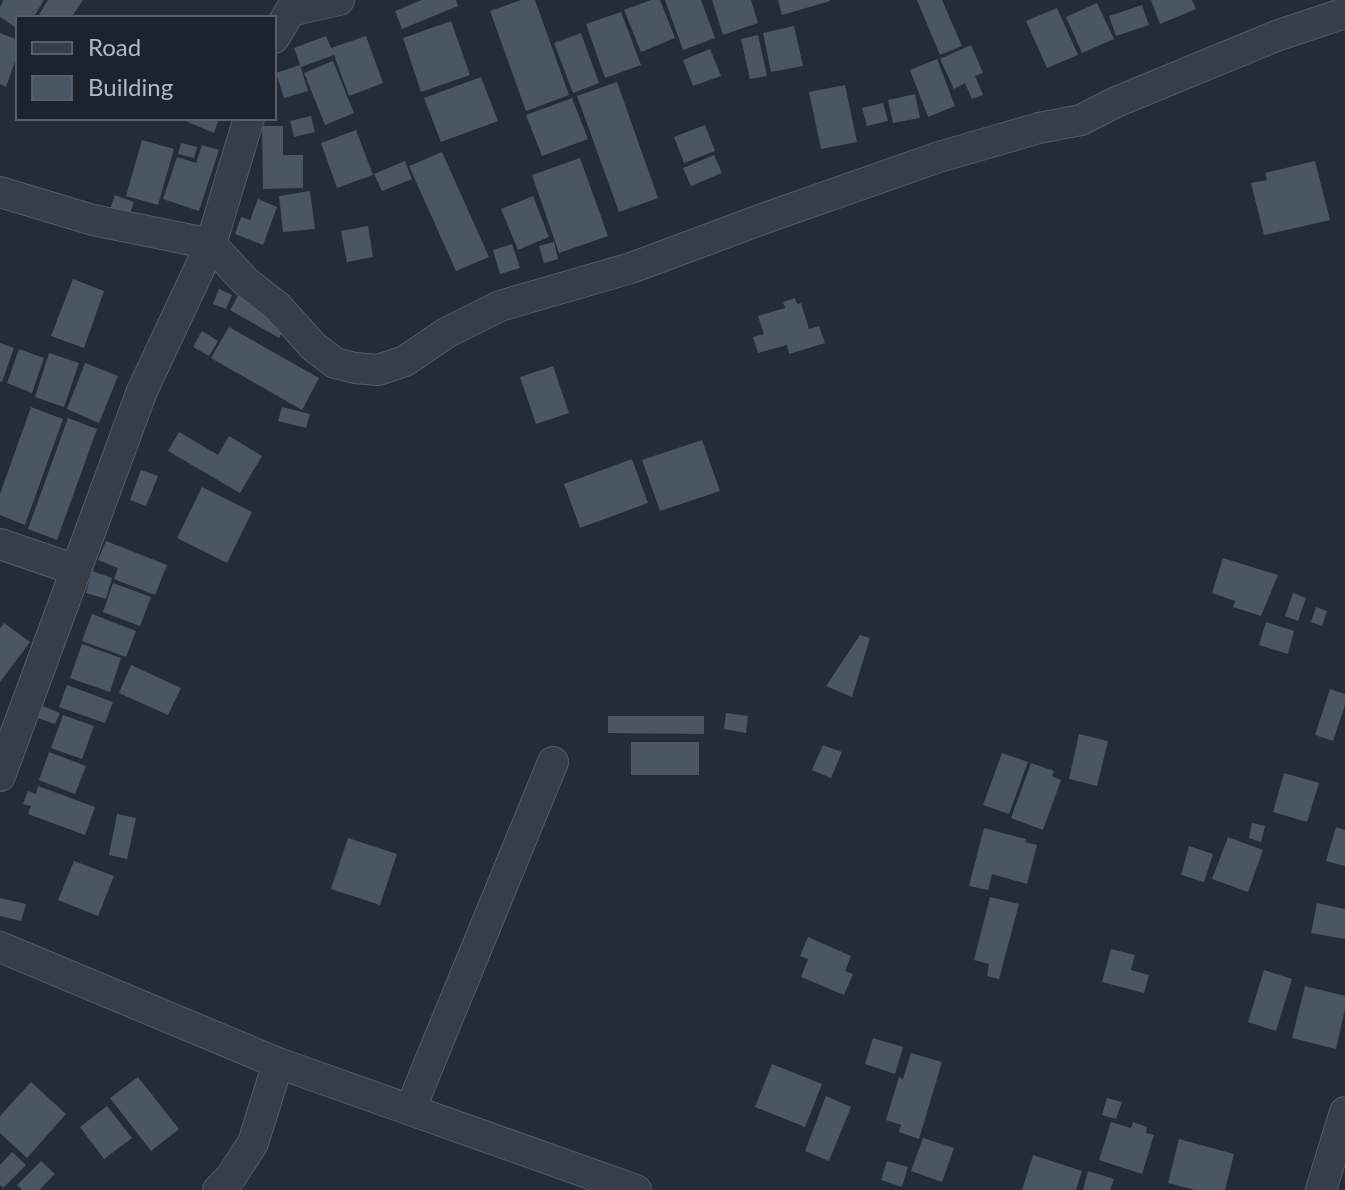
<svg xmlns="http://www.w3.org/2000/svg" width="1345" height="1190" viewBox="0 0 1345 1190" font-family="Lato,sans-serif">
	<style>
		.building { fill: #4b5665 }
		.lines { fill: none; stroke-linecap: round; stroke-linejoin: round }
		.minor-casing { stroke: #545c67; stroke-width: 32 }
		.minor { stroke: #363e4a; stroke-width: 30 }
	</style>
	<rect width="100%" height="100%" fill="#232c39"/>
	<path class="building" d="M 4,0 L 44,0 L 33,18 L 18,18 L 18,29 L 0,17 L 0,7 Z
		M 48,0 L 83,0 L 71,18 L 37,18 Z
		M 422,0 L 456,0 L 458,6 L 402,29 L 395,11 Z
		M 521,0 L 535,0 L 569,95 L 526,111 L 490,11 Z
		M 651,0 L 660,0 L 675,38 L 641,52 L 624,10 Z
		M 665,0 L 701,0 L 715,38 L 683,50 Z
		M 712,0 L 751,0 L 758,23 L 723,35 Z
		M 778,0 L 830,0 L 830,1 L 782,15 Z
		M 917,0 L 942,0 L 962,46 L 940,55 Z
		M 1151,0 L 1192,0 L 1196,9 L 1160,24 Z
		M 1097,3 L 1114,39 L 1082,53 L 1066,17 Z
		M 1142,5 L 1149,25 L 1116,36 L 1109,16 Z
		M 1057,8 L 1078,55 L 1047,68 L 1026,21 Z
		M 621,12 L 641,65 L 605,78 L 586,24 Z
		M 451,21 L 470,75 L 421,92 L 403,38 Z
		M 794,26 L 803,66 L 771,72 L 763,33 Z
		M 0,33 L 18,40 L 18,53 L 6,87 L 0,84 Z
		M 581,33 L 599,83 L 573,93 L 554,43 Z
		M 758,35 L 767,76 L 750,79 L 741,39 Z
		M 326,36 L 331,48 L 366,36 L 383,83 L 349,96 L 334,55 L 301,67 L 294,48 Z
		M 971,45 L 983,73 L 975,76 L 983,95 L 972,99 L 965,83 L 954,89 L 940,59 Z
		M 710,49 L 721,76 L 693,86 L 683,60 Z
		M 937,59 L 955,106 L 928,117 L 910,70 Z
		M 333,61 L 354,113 L 325,125 L 304,73 Z
		M 300,65 L 308,91 L 284,98 L 276,73 Z
		M 481,77 L 498,121 L 441,142 L 424,98 Z
		M 617,82 L 658,198 L 619,212 L 577,96 Z
		M 845,85 L 857,142 L 821,149 L 809,92 Z
		M 915,94 L 920,118 L 893,123 L 888,100 Z
		M 572,98 L 588,139 L 542,156 L 526,115 Z
		M 883,103 L 888,121 L 867,126 L 862,108 Z
		M 311,116 L 315,132 L 294,137 L 290,121 Z
		M 184,118 L 210,118 L 218,121 L 214,133 L 183,120 Z
		M 705,125 L 715,151 L 684,163 L 674,137 Z
		M 262,126 L 283,126 L 283,155 L 303,155 L 303,188 L 263,189 Z
		M 356,130 L 373,175 L 337,188 L 321,143 Z
		M 142,140 L 174,149 L 158,205 L 126,196 Z
		M 181,143 L 197,147 L 194,158 L 178,154 Z
		M 202,145 L 219,150 L 199,211 L 163,199 L 177,157 L 196,163 Z
		M 442,152 L 489,257 L 456,271 L 409,166 Z
		M 714,155 L 722,173 L 691,186 L 683,168 Z
		M 580,158 L 608,236 L 559,253 L 532,175 Z
		M 405,161 L 412,179 L 382,191 L 374,174 Z
		M 1315,161 L 1330,220 L 1264,235 L 1251,183 L 1267,180 L 1265,173 Z
		M 310,191 L 315,229 L 283,232 L 279,196 Z
		M 115,195 L 134,202 L 127,222 L 108,215 Z
		M 533,196 L 549,237 L 518,250 L 501,209 Z
		M 258,199 L 277,207 L 263,245 L 235,234 L 241,217 L 250,220 Z
		M 368,226 L 373,257 L 347,262 L 341,231 Z
		M 554,242 L 558,259 L 544,263 L 539,246 Z
		M 512,244 L 520,268 L 500,274 L 493,250 Z
		M 73,279 L 104,291 L 84,348 L 51,336 Z
		M 219,289 L 232,295 L 226,309 L 213,304 Z
		M 239,294 L 293,312 L 279,338 L 230,310 Z
		M 795,298 L 797,304 L 801,303 L 809,329 L 819,326 L 825,343 L 789,354 L 787,345 L 758,353 L 753,337 L 764,334 L 758,316 L 785,308 L 783,302 Z
		M 229,327 L 319,378 L 302,410 L 211,358 Z
		M 202,331 L 218,341 L 209,356 L 193,347 Z
		M 0,343 L 14,348 L 2,382 L 0,381 Z
		M 19,349 L 44,358 L 32,393 L 7,383 Z
		M 49,353 L 79,363 L 64,407 L 35,397 Z
		M 85,363 L 118,376 L 99,423 L 67,409 Z
		M 553,366 L 569,413 L 536,424 L 520,377 Z
		M 31,407 L 63,419 L 25,525 L 0,515 L 0,494 Z
		M 282,407 L 310,414 L 306,428 L 278,421 Z
		M 68,418 L 97,429 L 57,540 L 28,529 Z
		M 179,432 L 218,455 L 229,436 L 262,456 L 240,493 L 168,451 Z
		M 702,440 L 720,491 L 660,511 L 642,460 Z
		M 632,459 L 648,503 L 580,528 L 564,484 Z
		M 141,470 L 158,476 L 146,506 L 130,500 Z
		M 202,487 L 252,512 L 227,563 L 177,538 Z
		M 106,541 L 167,565 L 155,595 L 114,579 L 118,568 L 98,560 Z
		M 1223,558 L 1278,575 L 1261,616 L 1233,607 L 1235,601 L 1212,593 Z
		M 92,571 L 112,578 L 106,599 L 86,593 Z
		M 113,583 L 151,597 L 140,626 L 103,612 Z
		M 1293,593 L 1306,598 L 1298,621 L 1285,616 Z
		M 1316,607 L 1327,611 L 1322,626 L 1311,622 Z
		M 92,614 L 136,631 L 126,657 L 82,641 Z
		M 1266,622 L 1294,631 L 1288,654 L 1259,645 Z
		M 4,623 L 30,642 L 0,682 L 0,628 Z
		M 860,635 L 870,638 L 852,697 L 826,686 Z
		M 82,644 L 121,658 L 110,692 L 70,678 Z
		M 131,665 L 181,688 L 168,715 L 119,693 Z
		M 67,685 L 113,702 L 105,723 L 59,707 Z
		M 1330,689 L 1345,694 L 1345,705 L 1333,741 L 1315,735 Z
		M 40,705 L 60,713 L 55,724 L 35,717 Z
		M 726,713 L 748,716 L 746,733 L 724,729 Z
		M 63,715 L 94,726 L 82,759 L 51,748 Z
		M 608,716 L 704,716 L 704,734 L 608,733 Z
		M 1079,734 L 1108,741 L 1097,786 L 1069,779 Z
		M 631,742 L 699,742 L 699,775 L 631,775 Z
		M 823,745 L 842,752 L 831,778 L 812,770 Z
		M 49,752 L 86,766 L 75,794 L 39,780 Z
		M 1002,753 L 1028,762 L 1009,814 L 983,805 Z
		M 1031,763 L 1054,771 L 1052,776 L 1061,780 L 1043,830 L 1011,818 Z
		M 1284,773 L 1319,783 L 1307,822 L 1273,812 Z
		M 38,786 L 95,807 L 85,835 L 28,814 L 31,806 L 23,804 L 28,791 L 36,794 Z
		M 117,814 L 136,818 L 127,859 L 109,855 Z
		M 1252,823 L 1265,826 L 1261,842 L 1249,838 Z
		M 1336,827 L 1345,830 L 1345,866 L 1326,861 Z
		M 984,828 L 1026,839 L 1025,842 L 1037,845 L 1027,884 L 992,874 L 988,890 L 969,886 Z
		M 1228,837 L 1263,850 L 1248,892 L 1212,879 Z
		M 348,838 L 397,854 L 380,905 L 331,889 Z
		M 1189,846 L 1213,854 L 1204,882 L 1181,875 Z
		M 74,861 L 114,876 L 98,916 L 58,900 Z
		M 990,897 L 1019,904 L 999,979 L 987,976 L 989,964 L 974,960 Z
		M 0,898 L 26,904 L 21,921 L 0,916 Z
		M 1317,903 L 1345,909 L 1345,939 L 1311,933 Z
		M 808,937 L 851,956 L 845,971 L 853,974 L 844,995 L 801,977 L 808,959 L 800,956 Z
		M 1111,949 L 1135,955 L 1131,970 L 1149,975 L 1144,993 L 1102,982 Z
		M 1264,970 L 1292,979 L 1276,1031 L 1248,1022 Z
		M 1305,986 L 1345,996 L 1345,1009 L 1336,1049 L 1292,1038 Z
		M 873,1038 L 903,1047 L 895,1074 L 865,1064 Z
		M 911,1053 L 942,1062 L 919,1139 L 899,1132 L 901,1125 L 886,1120 L 899,1077 L 903,1079 Z
		M 772,1064 L 822,1084 L 805,1127 L 755,1107 Z
		M 138,1077 L 179,1129 L 151,1151 L 110,1098 Z
		M 31,1082 L 66,1114 L 27,1158 L 0,1133 L 0,1116 Z
		M 826,1096 L 851,1107 L 829,1161 L 805,1151 Z
		M 1107,1098 L 1122,1102 L 1116,1119 L 1102,1115 Z
		M 107,1106 L 132,1138 L 104,1159 L 80,1127 Z
		M 1111,1122 L 1131,1128 L 1133,1122 L 1147,1127 L 1146,1133 L 1154,1135 L 1142,1174 L 1099,1160 Z
		M 923,1138 L 954,1148 L 942,1182 L 911,1171 Z
		M 1179,1139 L 1234,1154 L 1225,1190 L 1195,1190 L 1168,1183 Z
		M 12,1152 L 26,1165 L 3,1188 L 0,1185 L 0,1165 Z
		M 1033,1155 L 1082,1171 L 1076,1190 L 1022,1190 Z
		M 41,1161 L 55,1174 L 39,1190 L 22,1190 L 17,1185 Z
		M 887,1161 L 908,1167 L 902,1187 L 881,1180 Z
		M 1088,1171 L 1114,1179 L 1110,1190 L 1083,1190 Z"/>
	<g class="lines">
		<defs>
			<path id="minor" d="M 290,11 L 339,0
				M 274,38 L 297,0
				M 0,192 L 93,220 L 211,244 L 245,281 L 277,306 L 314,347 L 335,363 L 355,368 L 378,370 L 405,361 L 446,333 L 500,306 L 631,268 L 768,217 L 939,157 L 1039,128 L 1081,120 L 1116,102 L 1276,36 L 1345,13
				M 0,544 L 76,570
				M 0,776 L 142,391 L 211,244 L 249,118
				M 0,947 L 278,1063 L 636,1190
				M 410,1110 L 553,762
				M 218,1190 L 231,1177 L 253,1143 L 278,1063
				M 1321,1190 L 1345,1112"/>
		</defs>
		<use href="#minor" class="minor-casing"/>
		<use href="#minor" class="minor"/>
	</g>
	<rect x="16" y="16" width="260" height="104" fill="#1c232e" stroke="#585f6a" stroke-width="2"/>
	<rect x="32" y="42" width="40" height="12" fill="#363e4a" stroke="#585f6a" stroke-width="2"/>
	<text x="88" y="56" font-size="24" fill="#b1b9c5">Road</text>
	<rect x="32" y="76" width="40" height="24" fill="#4b5665" stroke="#585f6a" stroke-width="2"/>
	<text x="88" y="96" font-size="24" fill="#b1b9c5">Building</text>
</svg>
